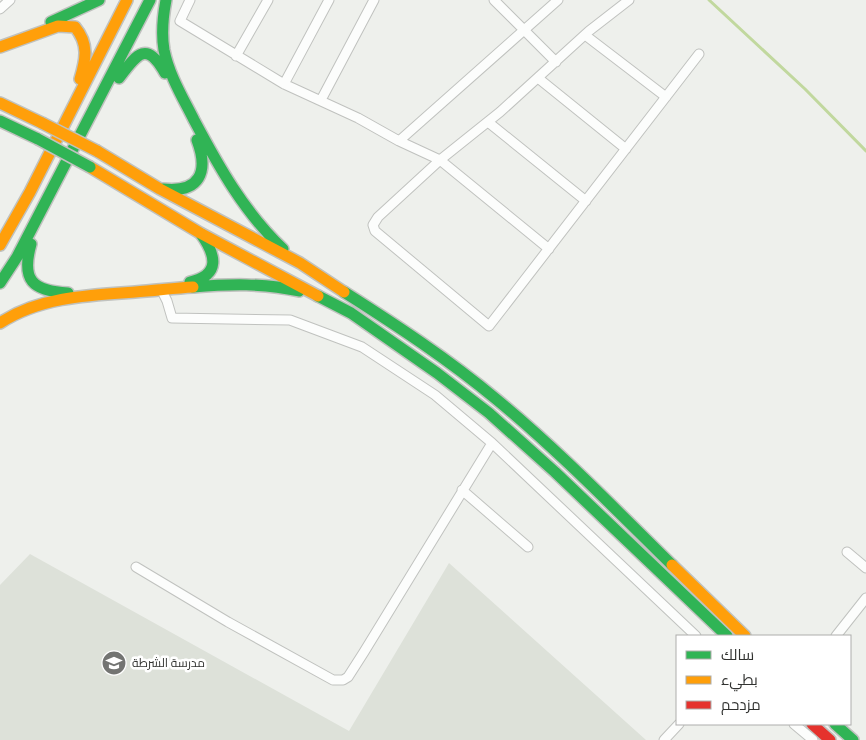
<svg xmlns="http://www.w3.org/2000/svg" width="866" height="740" viewBox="0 0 866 740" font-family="'Roboto Condensed',Cairo,sans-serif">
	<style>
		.built { fill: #dde1d9 }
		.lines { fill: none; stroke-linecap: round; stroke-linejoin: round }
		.stream { stroke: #c1d89e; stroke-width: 3 }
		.street-casing { stroke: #c0c2bf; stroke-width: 11 }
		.fast-casing { stroke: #c0c2bf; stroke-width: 14 }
		.slow-casing { stroke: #c0c2bf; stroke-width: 14 }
		.jam-casing { stroke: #c0c2bf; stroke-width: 14 }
		.street { stroke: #fcfdfc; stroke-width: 9 }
		.fast { stroke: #30b455; stroke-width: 11 }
		.slow { stroke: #ff9f0a; stroke-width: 11 }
		.jam { stroke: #e5322d; stroke-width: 11 }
		.fast-bridge-casing { stroke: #c0c2bf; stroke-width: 14; stroke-linecap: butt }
		.slow-bridge-casing { stroke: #c0c2bf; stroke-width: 14; stroke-linecap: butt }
		.fast-bridge { stroke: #30b455; stroke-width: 11 }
		.slow-bridge { stroke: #ff9f0a; stroke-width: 11 }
		.labels { text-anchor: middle; stroke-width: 5; stroke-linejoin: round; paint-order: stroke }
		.poi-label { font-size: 12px; fill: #313230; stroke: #fff; text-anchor: start }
	</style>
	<rect width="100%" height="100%" fill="#eef0ec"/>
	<path class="built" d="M 30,554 L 349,731 L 449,563 L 646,740 L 0,740 L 0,585 Z"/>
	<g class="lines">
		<path class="stream" d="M 709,0 L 805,89 L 866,151"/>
		<defs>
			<path id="street" d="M 190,0 L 180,21 L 284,84 L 358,118 L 399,141 L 440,160 L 549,249
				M 494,0 L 556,62
				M 629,0 L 589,31 L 500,112 L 440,160 L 378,217 L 373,225 L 375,231 L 489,326 L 699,54
				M 0,9 L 10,0
				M 585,35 L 666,97
				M 236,56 L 268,0
				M 538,78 L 626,149
				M 284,84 L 329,0
				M 321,100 L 374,0
				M 488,122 L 586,201
				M 399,141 L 558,0
				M 161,289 L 167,301 L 172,318 L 290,320 L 362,347 L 435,395 L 492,443 L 696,636
				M 462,490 L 528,547
				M 847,552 L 866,568
				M 136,567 L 228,622 L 333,680 L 343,680 L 348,677 L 364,652 L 492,443
				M 836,636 L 866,598
				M 794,724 L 813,740
				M 664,740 L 679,724"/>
			<path id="fast" d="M 166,0 C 163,16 161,33 164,50 C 169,75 183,98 194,120 C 219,167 244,212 283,249
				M 51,22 L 99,0
				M 119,78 C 137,54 146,40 165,73
				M 0,121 L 38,139
				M 163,189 C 200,193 209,172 197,140
				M 31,244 C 21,280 32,291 68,293
				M 190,282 C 221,275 216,255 201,234
				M 0,283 L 17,257 L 150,0
				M 193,287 C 229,284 264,283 299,291
				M 344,292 C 396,325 448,359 496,399 C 558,450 614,508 672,565
				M 318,296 L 351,313 L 437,373 L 489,413 L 555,472 L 727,636
				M 835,724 L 853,740"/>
			<path id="slow" d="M 0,47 L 58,26 L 75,27 C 89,44 86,59 80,79
				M 0,103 L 42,123
				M 97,151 L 160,189 L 300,263 L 344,292
				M 90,167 L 200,233 L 318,296
				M 0,245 L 30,192 L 127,0
				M 0,323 C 39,297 89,295 135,292 C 154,291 173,288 193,287
				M 672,565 L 745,636"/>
			<path id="jam" d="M 812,724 L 830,740"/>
		</defs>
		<use href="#street" class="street-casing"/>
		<use href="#fast" class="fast-casing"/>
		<use href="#slow" class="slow-casing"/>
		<use href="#jam" class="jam-casing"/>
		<use href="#street" class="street"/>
		<use href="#fast" class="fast"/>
		<use href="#slow" class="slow"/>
		<use href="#jam" class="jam"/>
		<defs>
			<path id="fast-bridge" d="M 38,139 L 90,167"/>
			<path id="slow-bridge" d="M 42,123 L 97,151"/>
		</defs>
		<use href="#fast-bridge" class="fast-bridge-casing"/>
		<use href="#slow-bridge" class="slow-bridge-casing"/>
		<use href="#fast-bridge" class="fast-bridge"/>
		<use href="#slow-bridge" class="slow-bridge"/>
	</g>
	<defs>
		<symbol id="university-disc" viewBox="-11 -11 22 22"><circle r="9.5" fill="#737472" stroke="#fff"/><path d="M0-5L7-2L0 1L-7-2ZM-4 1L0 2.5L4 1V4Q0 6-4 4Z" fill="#fff"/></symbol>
	</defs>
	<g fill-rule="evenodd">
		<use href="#university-disc" x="100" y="649" width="28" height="28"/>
	</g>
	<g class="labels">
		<g class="poi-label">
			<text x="132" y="667">مدرسة الشرطة</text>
		</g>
	</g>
	<rect x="676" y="635" width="175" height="90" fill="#ffffff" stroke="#adadac"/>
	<rect x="686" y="651" width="25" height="8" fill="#30b455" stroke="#adadac"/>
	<text x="721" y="660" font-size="15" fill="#313230">سالك</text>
	<rect x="686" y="676" width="25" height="8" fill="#ff9f0a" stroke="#adadac"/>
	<text x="721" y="685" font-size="15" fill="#313230">بطيء</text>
	<rect x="686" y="701" width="25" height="8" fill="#e5322d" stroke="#adadac"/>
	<text x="721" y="710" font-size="15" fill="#313230">مزدحم</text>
</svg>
